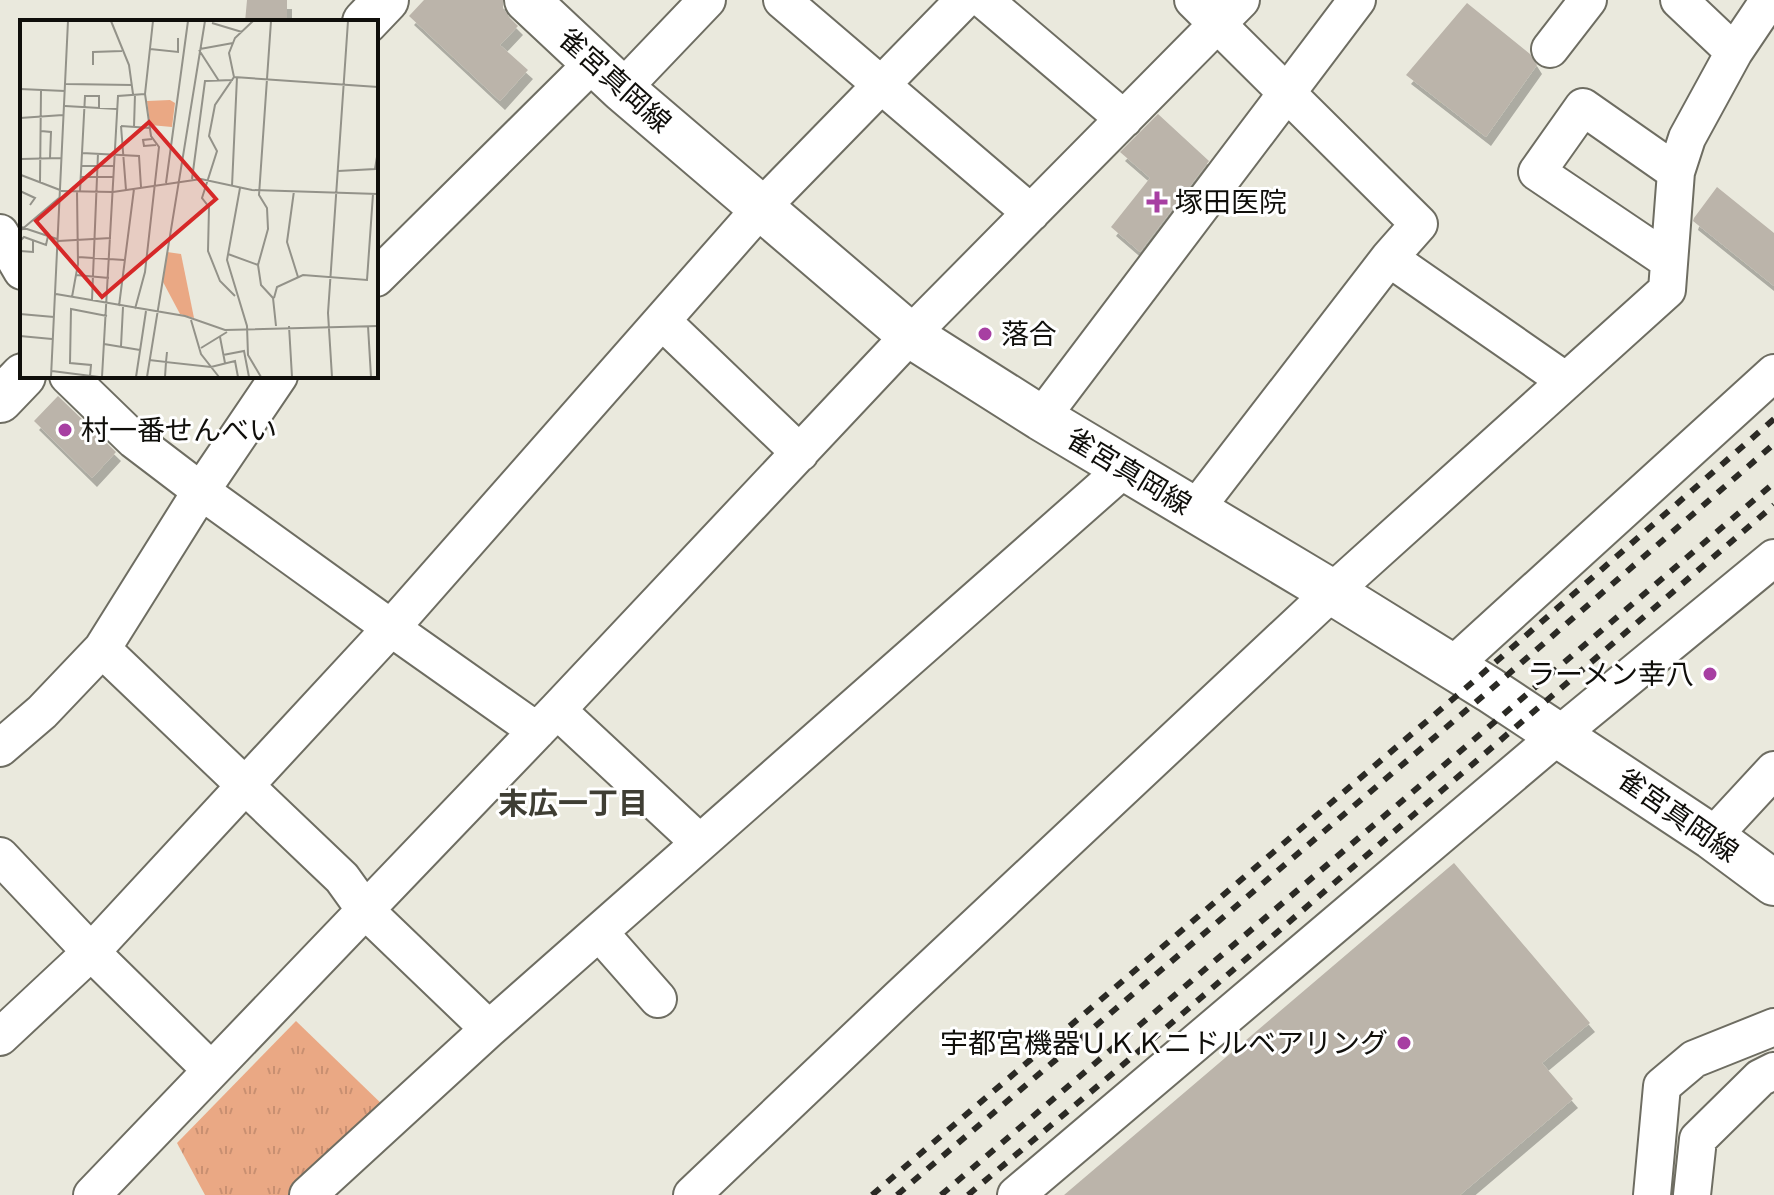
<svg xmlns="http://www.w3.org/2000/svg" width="1774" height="1195" viewBox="0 0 1774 1195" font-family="'Alegreya Sans','Noto Sans JP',sans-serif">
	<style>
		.grass { fill: url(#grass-tufts) }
		.building { fill: #bbb4aa; filter: url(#shadow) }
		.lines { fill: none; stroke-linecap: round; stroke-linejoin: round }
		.minor-casing { stroke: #6e6d62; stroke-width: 40 }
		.major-casing { stroke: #6e6d62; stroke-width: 48 }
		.highway-casing { stroke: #6e6d62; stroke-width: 48 }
		.minor { stroke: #fff; stroke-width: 36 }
		.major { stroke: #fff; stroke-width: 44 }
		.highway { stroke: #fff; stroke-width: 44 }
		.rail { stroke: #2b2a25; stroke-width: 6; stroke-dasharray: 10 10; stroke-linecap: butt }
		.poi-dot { fill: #a73fa2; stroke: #fff; stroke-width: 3 }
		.labels { text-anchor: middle; stroke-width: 6; stroke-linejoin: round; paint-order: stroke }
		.street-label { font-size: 28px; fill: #100f0b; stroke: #fff }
		.poi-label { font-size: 28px; fill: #100f0b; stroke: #fff; text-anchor: start }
		.neighbourhood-label { font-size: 30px; font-weight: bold; fill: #3f3e34; stroke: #fff }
		.inset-road { fill: none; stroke: #939289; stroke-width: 2 }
		.view { fill: #d62828; fill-opacity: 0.15; stroke: #d62828; stroke-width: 4 }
		.inset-edge { fill: none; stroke: #100f0b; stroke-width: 4 }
	</style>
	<defs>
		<pattern id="grass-tufts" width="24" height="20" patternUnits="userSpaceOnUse" patternTransform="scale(2)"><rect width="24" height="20" fill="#eaa884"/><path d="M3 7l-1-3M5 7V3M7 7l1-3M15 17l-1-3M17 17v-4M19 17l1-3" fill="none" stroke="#c88f71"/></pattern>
		<filter id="shadow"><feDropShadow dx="5" dy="9" stdDeviation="0" flood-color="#0004"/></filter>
	</defs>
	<rect width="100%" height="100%" fill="#eae9dd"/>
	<path class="grass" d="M 296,1021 L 388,1110 L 298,1195 L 205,1195 L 177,1143 Z"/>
	<path class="building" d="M 247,0 L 287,0 L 287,22 L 245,22 Z
		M 424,0 L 503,0 L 503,8 L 510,18 L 518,26 L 500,45 L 528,70 L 500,101 L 409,16 Z
		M 1467,3 L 1530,54 L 1537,65 L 1486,137 L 1406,75 Z
		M 1158,114 L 1209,161 L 1140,252 L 1111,227 L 1150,178 L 1120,152 Z
		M 1717,187 L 1774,233 L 1774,286 L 1693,221 L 1694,218 Z
		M 58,396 L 116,452 L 92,478 L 34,421 Z
		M 1454,863 L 1590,1023 L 1542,1063 L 1573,1099 L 1460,1195 L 1064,1195 Z"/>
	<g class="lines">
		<defs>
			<path id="minor" d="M 782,0 L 1031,213
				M 984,0 L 1124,119
				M 1193,0 L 1419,224 L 1389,258 L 1194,511
				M 1679,0 L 1734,52
				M 1550,49 L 1588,0
				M 622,89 L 707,0
				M 0,233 L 22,271
				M 1389,258 L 1566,381
				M 1669,261 L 1537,172 L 1583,107 L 1676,172
				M 376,278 L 593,63
				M 662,321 L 800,453
				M 68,376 L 134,440 L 201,491 L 391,628 L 537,731
				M 1041,418 L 1357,0
				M 102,649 L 342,878 L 365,910 L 489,1029
				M 1452,666 L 1774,373
				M 557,710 L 700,843
				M 0,748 L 42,712 L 102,649 L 201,491 L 279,376
				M 1712,837 L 1774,770
				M 0,856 L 91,952 L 211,1070
				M 599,932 L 658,999
				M 0,1037 L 91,952 L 391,628 L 761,208 L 964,0
				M 92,1195 L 557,710 L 910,335 L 1241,0
				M 308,1195 L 489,1029 L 1125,468
				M 692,1195 L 898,999 L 1332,592 L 1667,290 L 1676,172 L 1687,138 L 1734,52 L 1769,0
				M 1016,1195 L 1560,734 L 1774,558
				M 1652,1195 L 1662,1086 L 1694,1059 L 1774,1027
				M 1692,1195 L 1698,1139 L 1760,1078 L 1774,1071"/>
			<path id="major" d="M 527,0 L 622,89 L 910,335 L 1041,418 L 1332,592 L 1490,690 L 1712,837 L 1774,883"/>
			<path id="highway" d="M 365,22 L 386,0
				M 0,400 L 23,376"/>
		</defs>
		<use href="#minor" class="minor-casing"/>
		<use href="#major" class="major-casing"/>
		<use href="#highway" class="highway-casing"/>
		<use href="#minor" class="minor"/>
		<use href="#major" class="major"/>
		<use href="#highway" class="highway"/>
		<path class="rail" d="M 872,1195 L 1475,680 L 1774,419
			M 897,1195 L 1490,690 L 1774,444
			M 941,1195 L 1774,483
			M 968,1195 L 1118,1069 L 1774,505"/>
	</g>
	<g class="poi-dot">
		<path d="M1153 190h8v8h8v8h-8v8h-8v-8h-8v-8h8z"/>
		<circle cx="985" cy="334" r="8"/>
		<circle cx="65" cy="430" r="8"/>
		<circle cx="1710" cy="674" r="8"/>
		<circle cx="1404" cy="1043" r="8"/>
	</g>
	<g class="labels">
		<g class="street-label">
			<text transform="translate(615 80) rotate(42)" y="10">雀宮真岡線</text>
			<text transform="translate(1129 471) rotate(31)" y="10">雀宮真岡線</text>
			<text transform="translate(1678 815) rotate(35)" y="10">雀宮真岡線</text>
		</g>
		<g class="poi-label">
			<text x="1175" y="212">塚田医院</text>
			<text x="1001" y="344">落合</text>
			<text x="81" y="440">村一番せんべい</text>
			<text x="1694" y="684" text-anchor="end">ラーメン幸八</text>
			<text x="1388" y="1053" text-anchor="end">宇都宮機器ＵＫＫニドルベアリング</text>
		</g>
		<g class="neighbourhood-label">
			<text x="573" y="814">末広一丁目</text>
		</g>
	</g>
	<g transform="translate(20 20)">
		<rect width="358" height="358" fill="#eae9dd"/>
		<path d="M 147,232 L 161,234 L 174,298 L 160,294 L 143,262 Z" fill="#eaa884"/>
		<path d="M 150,80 L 155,83 L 152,107 L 130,105 L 127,81 Z" fill="#eaa884"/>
		<path class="inset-road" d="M 91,1 L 109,45 L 113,74M 251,1 L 239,175 L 247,188 L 248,209 L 238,245 L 241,265 L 253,278 L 256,306M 192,3 L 222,12M 130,29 L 158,32 L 158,18M 180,29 L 213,23M 179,30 L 199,61M 73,45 L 73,32 L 102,31M 214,57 L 358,67M 46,64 L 112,65M 0,69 L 45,71M 45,86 L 97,89M 0,98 L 43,95M 101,106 L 106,170M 101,106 L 130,108M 114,107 L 115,74M 21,111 L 31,112 L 30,138M 0,114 L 0,164M 132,119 L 123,120 L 124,126 L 136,125M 62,133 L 119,136 L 121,167M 1,139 L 42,138M 62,146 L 94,146M 318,151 L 355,149 L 358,131M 1,155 L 40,170M 61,157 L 93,157M 172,159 L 185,61 L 213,60M 20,162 L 21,70M 146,163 L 168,1M 212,166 L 217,57M 220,168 L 207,240 L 227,306 L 228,335 L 241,357M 0,171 L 15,178 L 10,185M 41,171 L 93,172 L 181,159 L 232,170 L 358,174M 60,171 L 65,76 L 79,76 L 79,88M 274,171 L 267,222 L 278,257M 1,207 L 37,219M 0,211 L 39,178M 0,221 L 4,217 L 26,225 L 28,216M 38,221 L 91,218M 0,231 L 13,232 L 13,220M 208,234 L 238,245M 58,237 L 104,240M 56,255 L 89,258M 36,274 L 165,296 L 205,310 L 358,306M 215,276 L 200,261 L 188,231 L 189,187 L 182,178 L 197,131 L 189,116 L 195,85 L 214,57 L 209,33 L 215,18 L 233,1M 52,277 L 58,244 L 57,172M 254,278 L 257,267 L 283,255 L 347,260 L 353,174M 72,280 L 78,133M 99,286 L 114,169M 115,289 L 125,252 L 139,127 L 131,116 L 125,74 L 133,1M 0,294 L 34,297M 171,300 L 181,334 L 199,357M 269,306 L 272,357M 348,306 L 351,357M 0,316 L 32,319M 200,317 L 205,343M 84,324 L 120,330M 101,326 L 103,287M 181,328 L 207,312M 203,335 L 224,331 L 229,357M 129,340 L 146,342 L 147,332M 32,351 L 79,357M 70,356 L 71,345 L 50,343 L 51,289 L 87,296M 31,357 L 48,1M 82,357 L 98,76 L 125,74M 116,357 L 126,291M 127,357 L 185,1M 145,357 L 146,342 L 191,347 L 215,341 L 218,357M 312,357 L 308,293 L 328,1"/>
		<path class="view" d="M 129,102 L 196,179 L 82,277 L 16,201 Z"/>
		<rect width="358" height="358" class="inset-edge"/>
	</g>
</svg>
